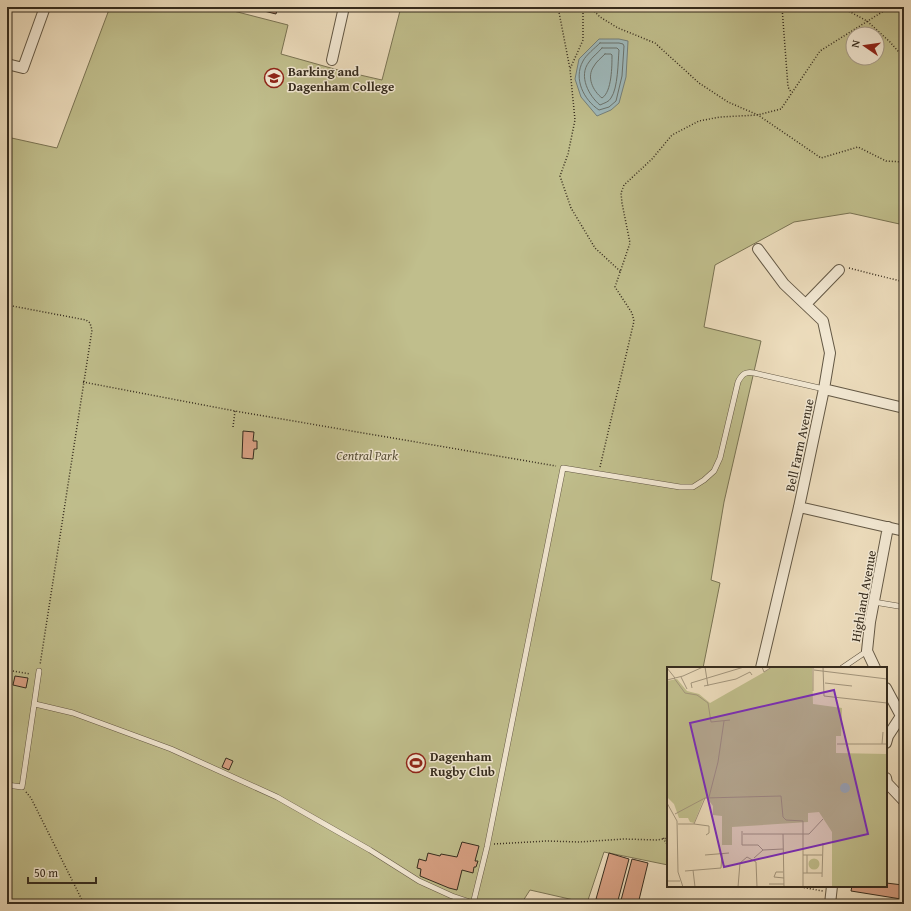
<svg xmlns="http://www.w3.org/2000/svg" width="911" height="911" viewBox="0 0 911 911" font-family="'Gentium Book Plus',serif">
	<style>
		.green { fill: #c0be8c; stroke: #7a7454; fill-rule: evenodd }
		.water { fill: #9eb9bc; stroke: #74807c }
		.lines { fill: none; stroke-linecap: round; stroke-linejoin: round }
		.shore { stroke: #6a726c; stroke-width: 1 }
		.building { fill: #d8a083; stroke: #352b1d }
		.service-casing { stroke: #635845; stroke-width: 6 }
		.minor-casing { stroke: #635845; stroke-width: 12 }
		.path { stroke: #352b1d; stroke-width: 1.5; stroke-dasharray: 1 2; stroke-linecap: butt }
		.service { stroke: #f3e9d4; stroke-width: 5 }
		.minor { stroke: #f3e9d4; stroke-width: 10 }
		.labels { text-anchor: middle; stroke-width: 3; stroke-linejoin: round; paint-order: stroke }
		.poi-label { font-size: 13px; font-weight: bold; fill: #352b1d; stroke: #f3e9d4; text-anchor: start }
		.street-label { font-size: 13px; fill: #352b1d; stroke: #f3e9d4 }
		.park-label { font-size: 13px; font-style: italic; fill: #585039; stroke: #f3e9d4 }
		.inset-road { fill: none; stroke: #a3967d; stroke-width: 1 }
		.view { fill: #7b2cbf; fill-opacity: 0.15; stroke: #7b2cbf; stroke-width: 2 }
		.inset-edge { fill: none; stroke: #352b1d; stroke-width: 2 }
	</style>
	<rect width="100%" height="100%" fill="#edddbd"/>
	<filter id="stains"><feTurbulence type="fractalNoise" baseFrequency=".005" numOctaves="4"/><feColorMatrix values="0 0 0 0 .2 0 0 0 0 .09 0 0 0 0 .02 0 0 0 .5 -.17"/></filter>
	<radialGradient id="worn" r=".72"><stop offset=".6" stop-color="#630" stop-opacity="0"/><stop offset="1" stop-color="#630" stop-opacity=".3"/></radialGradient>
	<path class="green" d="M 110,7 L 218,7 L 288,25 L 281,54 L 338,70 L 382,80 L 401,7 L 904,7 L 904,225 L 850,213 L 794,222 L 715,265 L 704,327 L 761,341 L 724,502 L 711,580 L 720,583 L 703,668 L 668,668 L 668,865 L 604,852 L 587,903 L 530,890 L 521,904 L 7,904 L 7,137 L 57,148 ZM 853,34 L 877,34 L 877,58 L 853,58 Z"/>
	<path class="water" d="M 599,39 L 619,39 L 628,41 L 626,77 L 619,103 L 611,110 L 597,116 L 581,97 L 575,79 L 579,59 Z"/>
	<g class="lines">
		<path class="shore" d="M 600,43 L 619,43 L 623,44 L 624,46 L 622,76 L 616,101 L 609,107 L 599,110 C 584,100 573,79 583,61 C 586,55 595,48 600,43 Z
			M 602,48 L 617,48 L 619,50 C 618,62 618,88 611,98 C 609,102 604,103 600,105 C 589,96 578,76 589,62 C 592,57 598,53 602,48 Z
			M 605,54 L 611,54 L 612,55 C 612,65 612,92 602,98 C 593,91 586,77 594,66 C 596,62 601,58 605,54 Z"/>
	</g>
	<path class="building" d="M 248,7 L 284,7 L 283,11 L 277,10 L 276,14 Z
		M 243,431 L 254,432 L 253,441 L 257,441 L 257,449 L 254,449 L 253,459 L 242,458 Z
		M 15,676 L 28,678 L 26,688 L 13,685 Z
		M 226,758 L 233,761 L 229,770 L 222,767 Z
		M 462,842 L 479,846 L 475,861 L 478,861 L 476,867 L 474,867 L 473,873 L 462,870 L 457,890 L 449,888 L 420,876 L 421,869 L 417,868 L 419,859 L 426,861 L 428,853 L 440,856 L 441,854 L 457,857 Z
		M 609,853 L 629,859 L 617,904 L 596,899 Z
		M 632,859 L 648,863 L 638,904 L 620,904 Z
		M 886,883 L 903,885 L 901,899 L 851,891 L 852,886 L 886,886 Z"/>
	<g class="lines">
		<defs>
			<path id="service" d="M 874,602 L 904,607
				M 842,668 L 867,651
				M 35,704 L 73,713 L 171,749 L 277,797 L 370,850 L 419,881 L 452,896 L 473,903
				M 7,785 L 22,787 L 39,671
				M 473,904 L 487,847 L 563,468 L 680,487 L 693,487 L 704,480 L 714,471 L 720,458 L 738,382 C 742,374 746,371 754,373 L 824,389"/>
			<path id="minor" d="M 332,60 L 344,7
				M 7,64 L 23,68 L 45,7
				M 758,249 L 784,284 L 823,321 L 830,353 L 824,389 L 799,507 L 761,668
				M 806,304 L 839,270
				M 824,389 L 904,408
				M 799,507 L 904,531
				M 875,668 L 867,651 L 870,622 L 888,527
				M 886,688 L 901,716
				M 886,743 L 888,736 L 901,716 L 904,715
				M 886,778 L 887,783 L 904,801
				M 830,904 L 832,886"/>
		</defs>
		<use href="#service" class="service-casing"/>
		<use href="#minor" class="minor-casing"/>
		<path class="path" d="M 558,7 L 570,69
			M 583,7 L 583,40 L 570,69 L 575,120 L 568,154 L 560,176 L 571,208 L 595,248 L 621,272
			M 590,7 L 600,17 L 618,28 L 655,43 L 699,83 L 728,102 L 758,115 L 821,158 L 858,147 L 886,161 L 904,162
			M 782,7 L 788,87 L 791,92
			M 841,7 L 867,21 L 890,42 L 904,58
			M 849,268 L 904,282
			M 7,305 L 86,320 L 90,323 L 92,330 L 40,665
			M 83,382 L 235,411 L 556,466
			M 233,427 L 235,411
			M 600,467 L 634,321 L 632,313 L 615,287 L 630,243 L 622,203 L 621,193 L 624,185 L 652,159 L 672,135 L 699,121 L 720,117 L 758,115 L 781,109 L 820,51 L 890,7
			M 7,670 L 30,674
			M 26,792 L 31,798 L 84,904
			M 663,838 L 668,846
			M 494,844 L 547,841 L 579,842 L 624,839 L 657,840 L 668,838
			M 795,886 L 823,891"/>
		<use href="#service" class="service"/>
		<use href="#minor" class="minor"/>
	</g>
	<defs>
		<symbol id="university-ring" viewBox="-11 -11 22 22"><circle r="9.5" fill="#f3e9d4" stroke="#8f2418" stroke-width="1.5"/><path d="M0-5L7-2L0 1L-7-2ZM-4 1L0 2.5L4 1V4Q0 6-4 4Z" fill="#8f2418"/></symbol>
		<symbol id="stadium-ring" viewBox="-11 -11 22 22"><circle r="9.5" fill="#f3e9d4" stroke="#8f2418" stroke-width="1.5"/><path d="M0-5a6.5 5 0 1 0 0 10a6.5 5 0 1 0 0-10ZM-3.5-1.8h7v3.6h-7Z" fill="#8f2418"/></symbol>
	</defs>
	<g fill-rule="evenodd">
		<use href="#university-ring" x="263" y="67" width="22" height="22"/>
		<use href="#stadium-ring" x="405" y="752" width="22" height="22"/>
	</g>
	<g class="labels">
		<g class="poi-label">
			<text x="288" y="76">Barking and<tspan x="288" dy="15">Dagenham College</tspan></text>
			<text x="430" y="761">Dagenham<tspan x="430" dy="15">Rugby Club</tspan></text>
		</g>
		<g class="street-label">
			<text transform="translate(799 445) rotate(-78)" y="5">Bell Farm Avenue</text>
			<text transform="translate(863 596) rotate(-80)" y="5">Highland Avenue</text>
		</g>
		<g class="park-label">
			<text x="367" y="460">Central Park</text>
		</g>
	</g>
	<g transform="translate(667 667)">
		<rect width="220" height="220" fill="#edddbd"/>
		<path d="M 106,0 L 145,0 L 146,37 L 175,41 L 174,69 L 169,69 L 169,86 L 220,87 L 220,220 L 165,220 L 165,165 L 152,145 L 141,146 L 141,155 L 65,160 L 65,178 L 55,178 L 55,149 L 46,148 L 46,139 L 40,131 L 37,131 L 27,156 L 23,155 L 21,151 L 12,151 L 7,137 L 0,130 L 0,14 L 10,12 L 20,24 L 32,27 L 43,36 ZM141.5 197a5.5 5.5 0 1 1 11 0a5.5 5.5 0 1 1-11 0Z" fill="#c0be8c"/>
		<path d="M173 121a5 5 0 1 1 10 0a5 5 0 1 1-10 0Z" fill="#9eb9bc"/>
		<path class="inset-road" d="M 38,0 L 41,19M 95,0 L 97,5 L 105,0M 146,0 L 146,24M 156,0 L 157,29 L 220,36M 0,1 L 8,11M 147,3 L 220,12M 14,10 L 20,22M 7,11 L 18,26 L 30,28 L 41,36 L 44,55 L 63,53M 0,13 L 16,9 L 36,0M 158,16 L 185,19M 37,19 L 69,12 L 83,5 L 85,8M 25,21 L 24,16 L 77,0M 170,77 L 220,77M 215,77 L 216,65M 42,130 L 51,95 L 57,54M 0,136 L 10,154 L 11,205 L 16,220M 8,147 L 38,131 L 114,129 L 116,150 L 119,153 L 136,154 L 136,220M 11,157 L 27,157 L 38,131M 27,157 L 42,159 L 42,166 L 39,168M 75,164 L 75,178 L 91,178 L 96,183M 76,167 L 142,167 L 156,152M 116,167 L 117,220M 38,188 L 62,186M 136,188 L 155,188M 140,188 L 140,206M 87,191 L 96,183 L 116,182M 26,203 L 28,220M 18,204 L 54,201 L 55,187M 116,205 L 109,205 L 107,210 L 117,211M 136,206 L 155,206M 155,210 L 156,176M 0,214 L 13,214M 102,217 L 117,217M 71,220 L 73,196 L 80,190 L 89,195 L 90,220"/>
		<path class="view" d="M 167,23 L 201,167 L 57,200 L 23,56 Z"/>
		<rect width="220" height="220" class="inset-edge"/>
	</g>
	<rect width="911" height="911" fill="none" stroke="#edddbd" stroke-width="24"/>
	<rect x="8" y="8" width="895" height="895" fill="none" stroke="#352b1d" stroke-width="2"/>
	<rect x="12" y="12" width="887" height="887" fill="none" stroke="#352b1d"/>
	<g transform="translate(865 46) rotate(283)"><circle r="19" fill="#f3e9d4" stroke="#a79d8b"/>
	<path d="M0-3L7 15L0 10L-7 15Z" fill="#8f2418"/>
	<text y="-6" font-size="11" font-weight="bold" text-anchor="middle" fill="#352b1d">N</text>
	</g>
	<path d="M28 877v6h68v-6" fill="none" stroke="#352b1d" stroke-width="2"/>
	<text x="34" y="877" font-size="12" fill="#352b1d" stroke="#f3e9d4" stroke-width="3" paint-order="stroke">50 m</text>
	<rect width="100%" height="100%" filter="url(#stains)"/>
	<rect width="100%" height="100%" fill="url(#worn)"/>
</svg>
